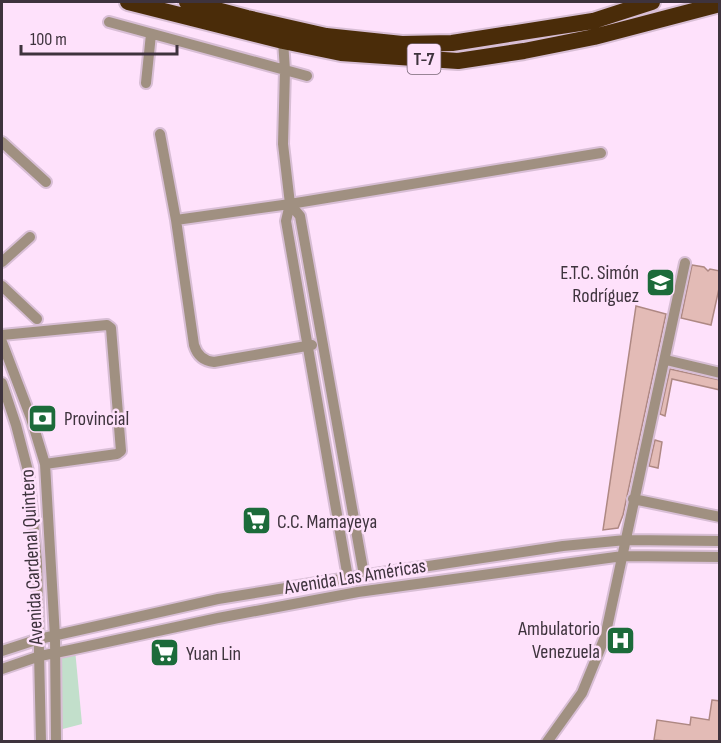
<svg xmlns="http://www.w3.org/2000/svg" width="721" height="743" viewBox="0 0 721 743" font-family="'Sofia Sans Condensed',sans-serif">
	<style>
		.green { fill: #c2dfcb }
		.building { fill: #e3bbb6; stroke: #ae8883; stroke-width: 1.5 }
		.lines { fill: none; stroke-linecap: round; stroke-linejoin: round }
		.minor-casing { stroke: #d8bed5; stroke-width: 14 }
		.highway-casing { stroke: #d8bed5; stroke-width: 20 }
		.minor { stroke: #a09081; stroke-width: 10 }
		.highway { stroke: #4a2c09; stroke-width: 16 }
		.labels { text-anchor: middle; stroke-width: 5; stroke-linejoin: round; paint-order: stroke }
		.shield { fill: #fee1fb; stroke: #786776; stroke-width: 1.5 }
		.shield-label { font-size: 18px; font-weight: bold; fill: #3e333d }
		.poi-label { font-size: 20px; fill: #3e333d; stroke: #fee1fb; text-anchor: start }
		.street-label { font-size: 20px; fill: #3e333d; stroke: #fee1fb }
	</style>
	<rect width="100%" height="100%" fill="#fee1fb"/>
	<path class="green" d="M 75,649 L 82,724 L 55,731 L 56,655 Z"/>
	<path class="building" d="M 692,265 L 704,267 L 708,271 L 710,269 L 720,271 L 720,284 L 711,325 L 681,318 Z
		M 636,306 L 666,314 L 623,515 L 618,528 L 603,530 Z
		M 670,369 L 720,380 L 720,390 L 672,379 L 665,416 L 660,414 Z
		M 655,440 L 662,442 L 658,468 L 649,466 Z
		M 712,700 L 720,701 L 720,741 L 666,741 L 654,740 L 657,720 L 690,725 L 691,717 L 709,720 Z"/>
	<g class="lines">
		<defs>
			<path id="minor" d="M 109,22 L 307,76
				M 283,41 L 285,70 L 283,144 L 290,204 L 286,221 L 348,578
				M 146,83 L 151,34
				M 160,134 L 176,220 L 194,345 C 197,355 203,361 214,362 L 312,345
				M 2,142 L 46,182
				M 290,204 L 300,216 L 364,575
				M 176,220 L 290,204 L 601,153
				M 2,262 L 30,237
				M 2,286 L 37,319
				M 2,335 L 107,325 L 111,328 L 121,451 L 117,454 L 45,464
				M 2,342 L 31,418 L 45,464 L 55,637 L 56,742
				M 666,360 L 720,373
				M 2,383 L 16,425 L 28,471 L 37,562 L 41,742
				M 633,499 L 720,517
				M 2,651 L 39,639 L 218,599 L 348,578 L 563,546 L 626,540 L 720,541
				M 2,669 L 40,656 L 70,650 L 218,618 L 358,592 L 623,556 L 720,557
				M 547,742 L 582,693 L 605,637 L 685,263"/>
			<path id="highway" d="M 128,2 L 283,41 L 341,53 L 458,61 L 524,51 L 594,37 L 720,4
				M 187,2 L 247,18 L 326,36 L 402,44 L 452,43 L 593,21 L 652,2"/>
		</defs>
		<use href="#minor" class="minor-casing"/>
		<use href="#highway" class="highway-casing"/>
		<use href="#minor" class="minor"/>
		<use href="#highway" class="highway"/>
	</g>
	<defs>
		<symbol id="school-square" viewBox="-11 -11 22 22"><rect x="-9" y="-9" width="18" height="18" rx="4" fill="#1c6b3a" stroke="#fee1fb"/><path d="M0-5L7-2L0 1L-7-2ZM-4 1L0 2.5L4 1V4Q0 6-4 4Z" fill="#fff"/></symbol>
		<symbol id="bank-square" viewBox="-11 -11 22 22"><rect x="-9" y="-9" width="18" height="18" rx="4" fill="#1c6b3a" stroke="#fee1fb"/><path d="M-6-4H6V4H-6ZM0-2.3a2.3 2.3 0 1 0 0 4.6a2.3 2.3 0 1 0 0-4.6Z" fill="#fff"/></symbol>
		<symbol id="supermarket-square" viewBox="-11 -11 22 22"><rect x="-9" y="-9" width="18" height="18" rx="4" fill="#1c6b3a" stroke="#fee1fb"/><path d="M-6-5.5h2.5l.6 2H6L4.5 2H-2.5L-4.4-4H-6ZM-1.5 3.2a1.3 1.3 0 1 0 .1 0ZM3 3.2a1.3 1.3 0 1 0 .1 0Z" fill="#fff"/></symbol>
		<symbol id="hospital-square" viewBox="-11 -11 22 22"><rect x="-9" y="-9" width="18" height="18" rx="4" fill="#1c6b3a" stroke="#fee1fb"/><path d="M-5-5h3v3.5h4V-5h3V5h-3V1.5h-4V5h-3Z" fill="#fff"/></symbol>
	</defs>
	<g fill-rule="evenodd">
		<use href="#school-square" x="644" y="266" width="33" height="33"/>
		<use href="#bank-square" x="26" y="402" width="33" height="33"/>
		<use href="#supermarket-square" x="240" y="504" width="33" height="33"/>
		<use href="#hospital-square" x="604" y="624" width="33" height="33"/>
		<use href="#supermarket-square" x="148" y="636" width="33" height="33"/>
	</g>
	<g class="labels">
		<rect class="shield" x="407.5" y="44" width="33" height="30" rx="4.5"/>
		<g class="shield-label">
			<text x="424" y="65">T-7</text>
		</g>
		<g class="poi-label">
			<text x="639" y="279" text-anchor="end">E.T.C. Simón<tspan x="639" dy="23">Rodríguez</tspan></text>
			<text x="64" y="425">Provincial</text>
			<text x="277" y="528">C.C. Mamayeya</text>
			<text x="600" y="635" text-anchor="end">Ambulatorio<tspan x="600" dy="23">Venezuela</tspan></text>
			<text x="186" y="660">Yuan Lin</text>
		</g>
		<g class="street-label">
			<text transform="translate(31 557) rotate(-93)" y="7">Avenida Cardenal Quintero</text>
			<text transform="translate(355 576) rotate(-9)" y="7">Avenida Las Américas</text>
		</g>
	</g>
	<rect width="721" height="743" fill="none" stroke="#3e333d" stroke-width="6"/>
	<path d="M21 45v9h156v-9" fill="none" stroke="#3e333d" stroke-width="3"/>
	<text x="30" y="45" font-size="18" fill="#3e333d" stroke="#fee1fb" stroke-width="4.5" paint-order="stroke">100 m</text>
</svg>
